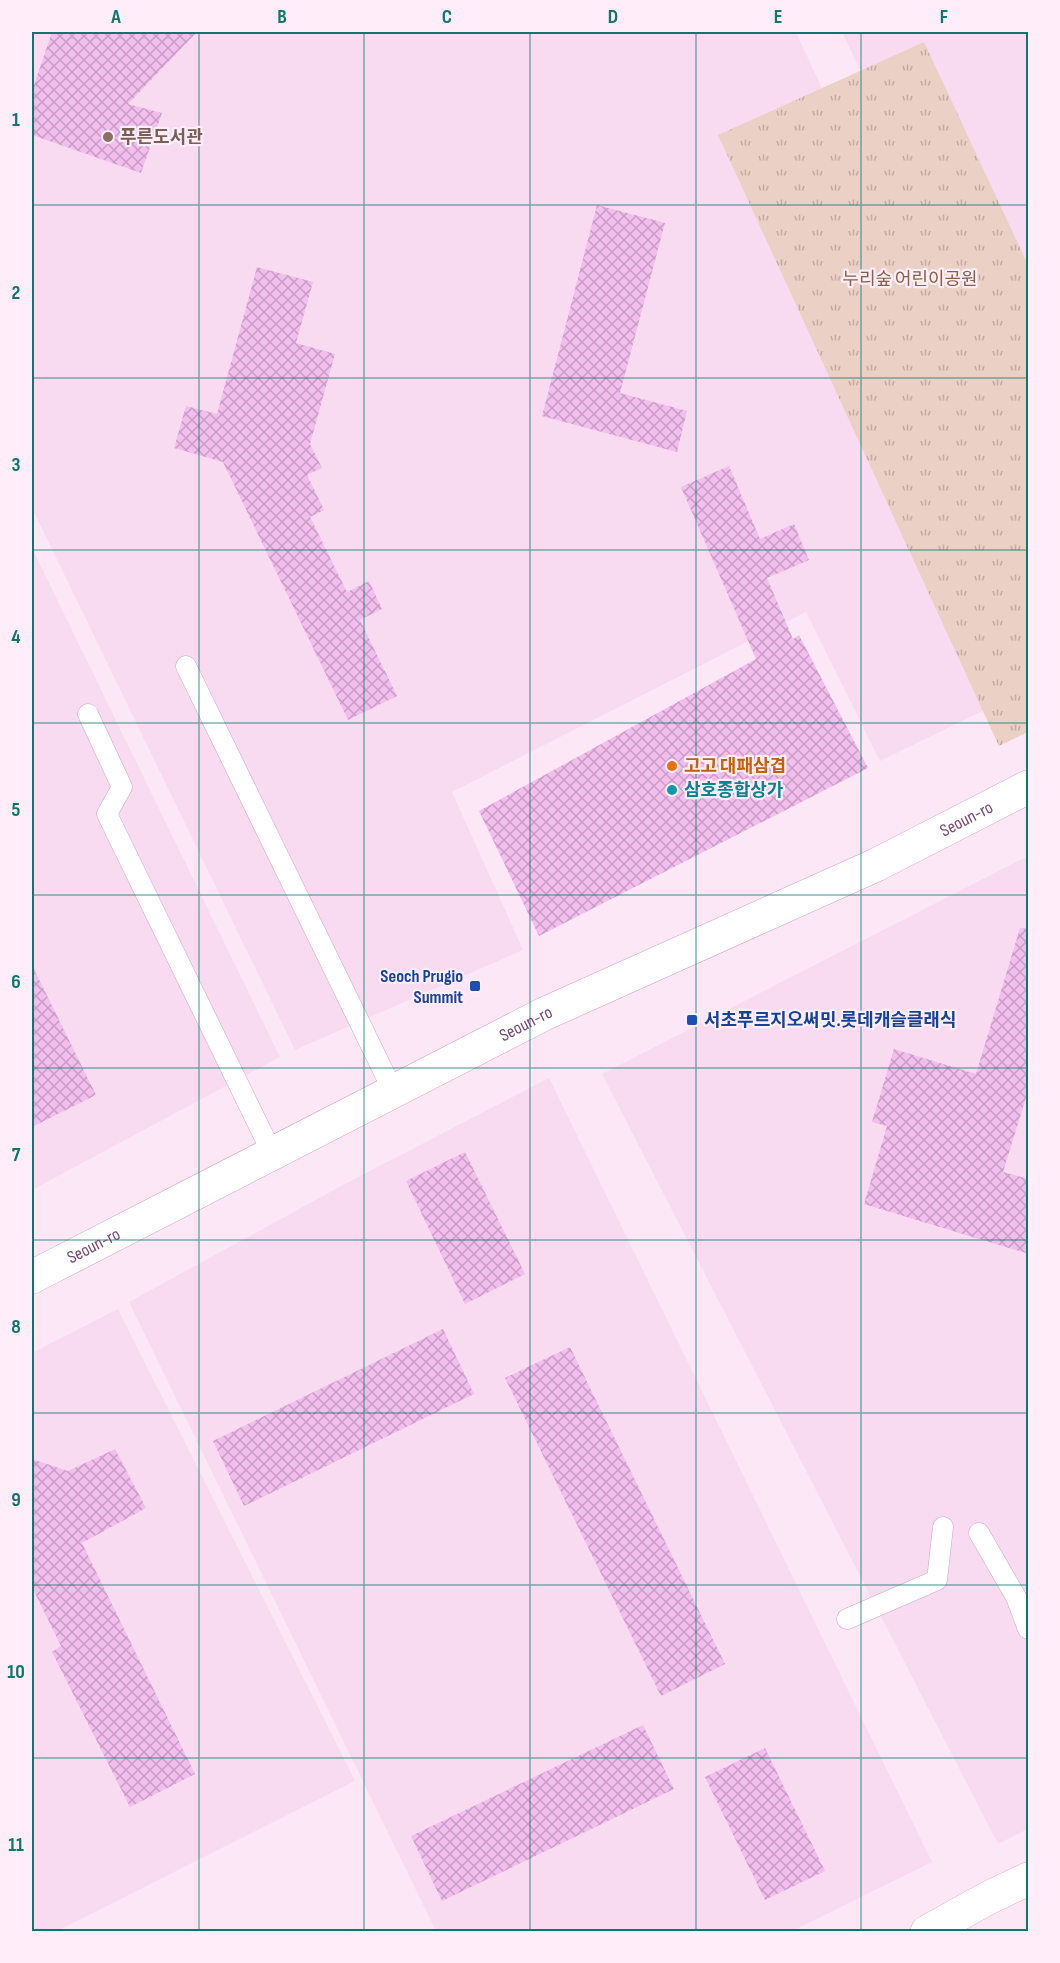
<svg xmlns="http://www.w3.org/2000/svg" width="1060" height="1963" viewBox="0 0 1060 1963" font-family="'Sofia Sans Condensed','Noto Sans KR',sans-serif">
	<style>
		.residential { fill: #f9dbf1 }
		.grass { fill: url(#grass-tufts) }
		.building { fill: url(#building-cross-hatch) }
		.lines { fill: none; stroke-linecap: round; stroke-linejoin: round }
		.lane-casing { stroke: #c9a7c5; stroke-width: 21 }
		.street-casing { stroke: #c9a7c5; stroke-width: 34 }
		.secondary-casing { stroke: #caa3c5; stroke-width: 34 }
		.lane { stroke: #fff; stroke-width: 20 }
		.street { stroke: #fff; stroke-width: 33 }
		.secondary { stroke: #fff; stroke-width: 33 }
		.grid { fill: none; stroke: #0f766e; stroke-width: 1.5; stroke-opacity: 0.55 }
		.education-dot { fill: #8d6e63; stroke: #ffedf9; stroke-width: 2 }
		.food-dot { fill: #e8710a; stroke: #ffedf9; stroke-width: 2 }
		.culture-dot { fill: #0f9aa8; stroke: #ffedf9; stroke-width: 2 }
		.transit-dot { fill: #1a4fb4; stroke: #ffedf9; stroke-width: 2 }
		.labels { text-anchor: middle; stroke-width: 4.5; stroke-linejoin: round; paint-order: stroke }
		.education-label { font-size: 18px; font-weight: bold; fill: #785e54; stroke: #ffedf9; text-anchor: start }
		.park-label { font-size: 18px; fill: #876249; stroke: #ffedf9 }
		.food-label { font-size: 18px; font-weight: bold; fill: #c56008; stroke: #ffedf9; text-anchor: start }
		.culture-label { font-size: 18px; font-weight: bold; fill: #0d838f; stroke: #ffedf9; text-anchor: start }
		.street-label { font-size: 18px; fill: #764b74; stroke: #ffedf9 }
		.transit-label { font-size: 18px; font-weight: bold; fill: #164399; stroke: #ffedf9; text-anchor: end }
		.neatline { fill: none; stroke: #0f766e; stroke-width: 2 }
		.grid-label { font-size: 20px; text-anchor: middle; font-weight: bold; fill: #0f766e }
	</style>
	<defs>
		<pattern id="grass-tufts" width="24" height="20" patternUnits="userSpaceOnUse" patternTransform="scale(1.5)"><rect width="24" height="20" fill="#ead0c5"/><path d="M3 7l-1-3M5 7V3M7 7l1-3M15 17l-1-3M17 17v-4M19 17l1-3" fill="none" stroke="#c2aba5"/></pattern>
		<pattern id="building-cross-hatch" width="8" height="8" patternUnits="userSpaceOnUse" patternTransform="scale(1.5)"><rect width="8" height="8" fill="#f1beed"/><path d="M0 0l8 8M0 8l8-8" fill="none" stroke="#c89cc5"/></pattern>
	</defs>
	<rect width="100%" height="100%" fill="#fce7f6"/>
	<path class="residential" d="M 32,32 L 796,32 L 1028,537 L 1028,689 L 880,761 L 806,612 L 452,792 L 523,950 L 295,1050 L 32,508 Z
		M 842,32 L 1028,32 L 1028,425 Z
		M 32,548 L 280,1057 L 32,1190 Z
		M 1028,856 L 1028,1829 L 998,1844 L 602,1074 Z
		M 549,1078 L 932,1862 L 792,1931 L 436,1931 L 129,1302 L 343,1185 Z
		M 118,1309 L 355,1781 L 57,1931 L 32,1932 L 32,1353 Z"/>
	<path class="grass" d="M 924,42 L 1028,265 L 1028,732 L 999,746 L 718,135 Z"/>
	<path class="building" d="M 52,32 L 197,32 L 128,104 L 162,113 L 141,173 L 32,135 L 32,91 Z
		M 597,205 L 665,223 L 620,393 L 687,411 L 677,452 L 542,416 Z
		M 257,267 L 313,282 L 296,343 L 335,354 L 310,444 L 322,468 L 307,475 L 324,510 L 310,517 L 347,592 L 369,581 L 382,609 L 360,620 L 397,696 L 348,720 L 223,462 L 174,448 L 186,406 L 217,414 Z
		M 729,466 L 760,539 L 794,524 L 809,560 L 767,578 L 793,639 L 799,635 L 868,768 L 539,936 L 479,811 L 756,659 L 681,487 Z
		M 1020,928 L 1029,929 L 1029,1088 L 1003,1172 L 1029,1179 L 1029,1254 L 864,1204 L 887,1126 L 872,1122 L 894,1049 L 976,1074 Z
		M 32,965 L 96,1095 L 32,1127 Z
		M 465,1152 L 525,1274 L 465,1304 L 406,1181 Z
		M 443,1329 L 474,1394 L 244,1506 L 213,1441 Z
		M 570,1347 L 725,1664 L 661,1696 L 505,1378 Z
		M 115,1449 L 146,1508 L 82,1543 L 195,1774 L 130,1807 L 52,1652 L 61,1646 L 32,1587 L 32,1459 L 68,1471 Z
		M 643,1725 L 674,1789 L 442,1901 L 411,1836 Z
		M 765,1748 L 825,1871 L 765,1900 L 705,1777 Z"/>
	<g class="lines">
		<defs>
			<path id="lane" d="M 186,666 L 393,1091
				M 88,714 L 122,787 L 107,814 L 272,1153
				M 979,1533 L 1016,1597 L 1028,1629
				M 847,1619 L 937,1580 L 943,1527"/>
			<path id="street" d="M 927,1932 L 988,1898 L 1028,1879"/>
			<g id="secondary">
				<path id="s1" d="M 32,1277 L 544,1014 L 876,865 L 1028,787"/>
			</g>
		</defs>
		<use href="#lane" class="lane-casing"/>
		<use href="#street" class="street-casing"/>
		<use href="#secondary" class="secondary-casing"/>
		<use href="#lane" class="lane"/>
		<use href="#street" class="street"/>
		<use href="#secondary" class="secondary"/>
	</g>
	<path class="grid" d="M 199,32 L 199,1932M 364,32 L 364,1932M 530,32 L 530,1932M 696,32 L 696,1932M 861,32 L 861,1932M 32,205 L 1028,205M 32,378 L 1028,378M 32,550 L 1028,550M 32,723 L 1028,723M 32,895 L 1028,895M 32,1068 L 1028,1068M 32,1240 L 1028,1240M 32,1413 L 1028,1413M 32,1585 L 1028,1585M 32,1758 L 1028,1758"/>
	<circle class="education-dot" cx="108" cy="137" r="6"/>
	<circle class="food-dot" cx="672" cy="766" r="6"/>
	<circle class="culture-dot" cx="672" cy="790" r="6"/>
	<g class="transit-dot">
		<rect x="469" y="980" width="12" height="12" rx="3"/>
		<rect x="686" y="1014" width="12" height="12" rx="3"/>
	</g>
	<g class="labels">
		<g class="education-label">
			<text x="120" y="143">푸른도서관</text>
		</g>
		<g class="park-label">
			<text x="910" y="285">누리숲 어린이공원</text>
		</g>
		<g class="food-label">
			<text x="684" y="772">고고 대패삼겹</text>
		</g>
		<g class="culture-label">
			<text x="684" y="796">삼호종합상가</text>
		</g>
		<g class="street-label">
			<text dy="6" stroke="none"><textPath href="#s1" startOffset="1041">Seoun-ro</textPath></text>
			<text dy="6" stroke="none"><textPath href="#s1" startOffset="555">Seoun-ro</textPath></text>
			<text dy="6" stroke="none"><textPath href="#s1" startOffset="69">Seoun-ro</textPath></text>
		</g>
		<g class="transit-label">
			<text x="463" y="982">Seoch Prugio<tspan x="463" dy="21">Summit</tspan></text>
			<text x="704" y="1026" text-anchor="start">서초푸르지오써밋.롯데캐슬클래식</text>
		</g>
	</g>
	<rect width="1060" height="1963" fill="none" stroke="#ffedf9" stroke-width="66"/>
	<rect x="33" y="33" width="994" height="1897" class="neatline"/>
	<g class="grid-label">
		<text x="116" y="23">A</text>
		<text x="282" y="23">B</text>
		<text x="447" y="23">C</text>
		<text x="613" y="23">D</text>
		<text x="778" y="23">E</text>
		<text x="944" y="23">F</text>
		<text x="16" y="126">1</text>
		<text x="16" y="299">2</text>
		<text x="16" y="471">3</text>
		<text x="16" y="643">4</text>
		<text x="16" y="816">5</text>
		<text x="16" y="988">6</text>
		<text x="16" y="1161">7</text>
		<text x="16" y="1333">8</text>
		<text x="16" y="1506">9</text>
		<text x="16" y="1678">10</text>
		<text x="16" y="1851">11</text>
	</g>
</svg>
